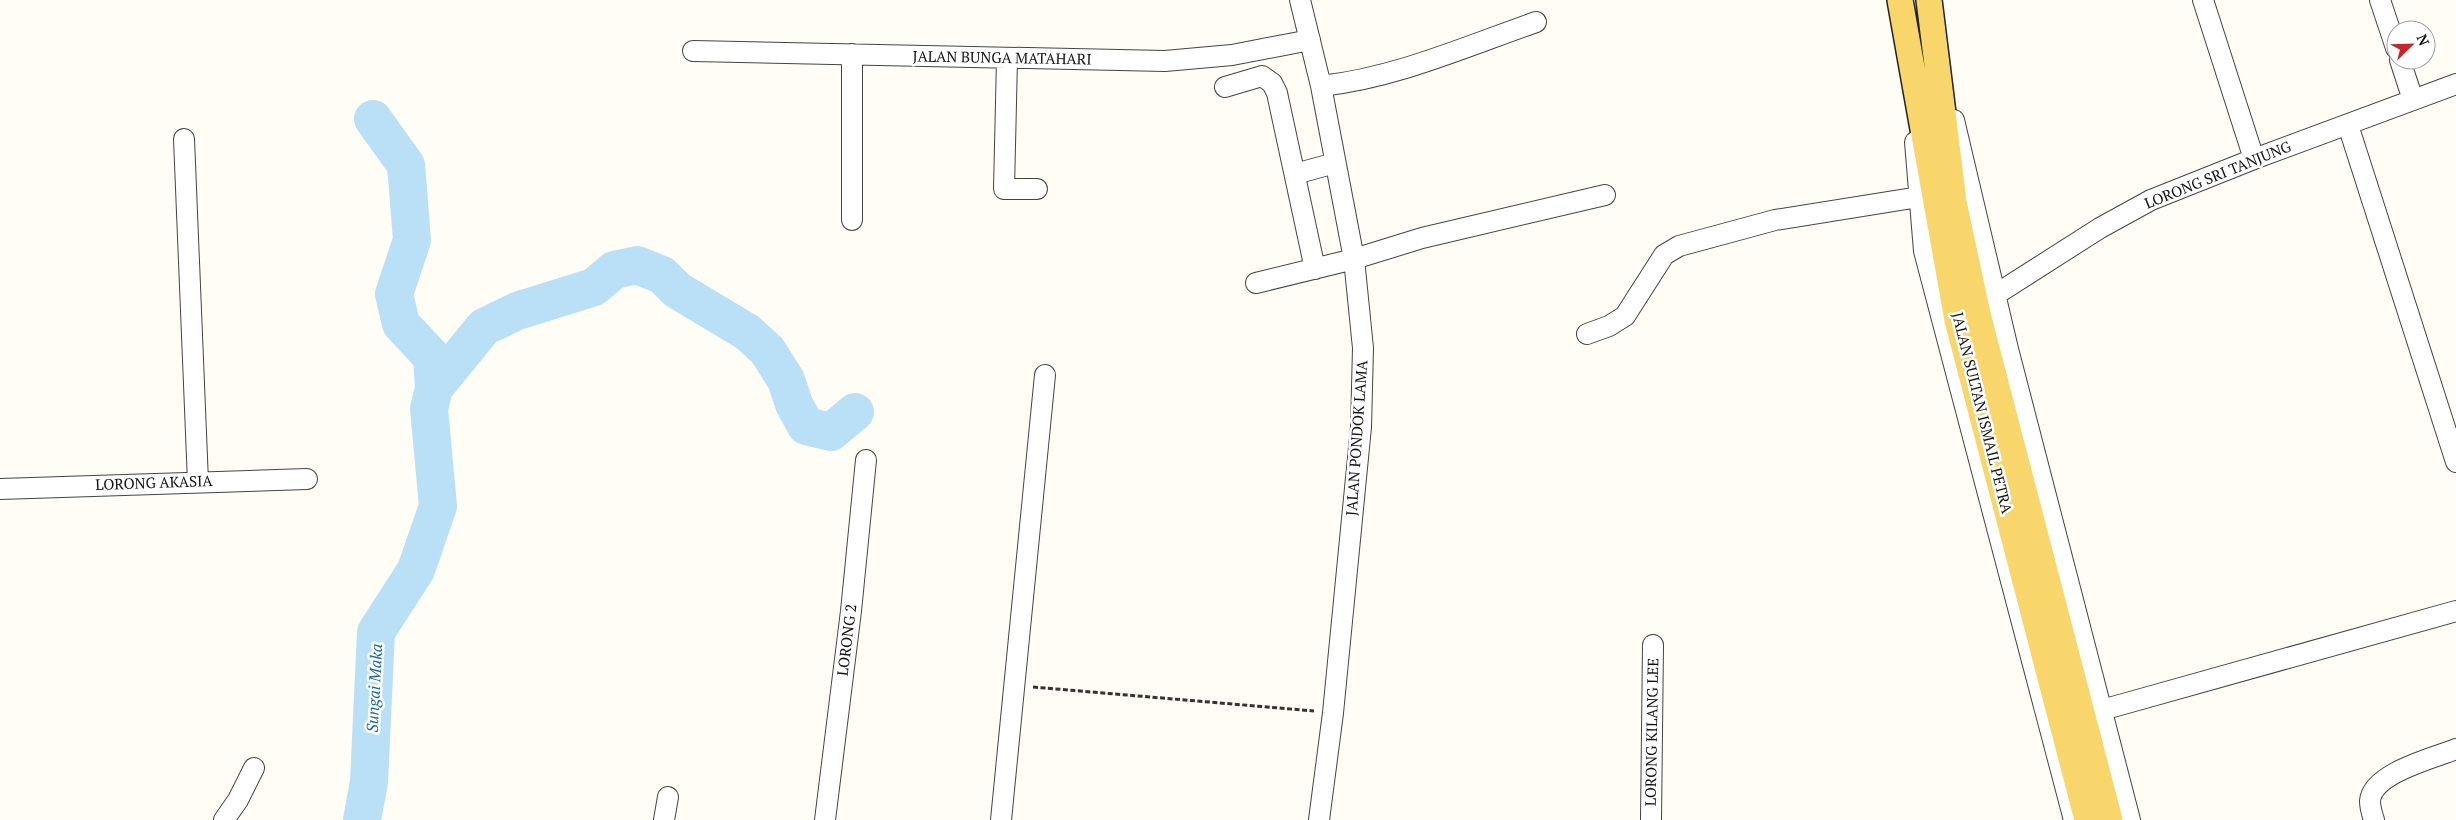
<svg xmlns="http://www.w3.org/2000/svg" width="2456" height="820" viewBox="0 0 2456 820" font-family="'PT Serif',serif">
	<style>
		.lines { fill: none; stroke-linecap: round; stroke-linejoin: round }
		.river { stroke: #b9e0f7; stroke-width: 38 }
		.minor-casing { stroke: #444; stroke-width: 22 }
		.major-casing { stroke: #222; stroke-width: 28 }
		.path { stroke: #333; stroke-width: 3; stroke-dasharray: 5 2.5; stroke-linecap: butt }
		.minor { stroke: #fff; stroke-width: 20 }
		.major { stroke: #f9d66b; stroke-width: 25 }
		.labels { text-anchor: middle; stroke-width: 5; stroke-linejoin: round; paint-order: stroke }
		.street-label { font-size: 15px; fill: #111; stroke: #fff }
		.water-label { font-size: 16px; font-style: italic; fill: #1768a6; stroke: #fff }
	</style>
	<rect width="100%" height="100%" fill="#fffdf5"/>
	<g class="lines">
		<path class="river" d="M 434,388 L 484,327 L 517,311 L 594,287 L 614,270 L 637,265 L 662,275 L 677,290 L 747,332 L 767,350 L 786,380 L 794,404 L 806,426 L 831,432 L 855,412
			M 362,820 L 369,782 L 376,632 L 416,570 L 438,506 L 429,409 L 434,388 L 432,357 L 401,324 L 394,294 L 412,240 L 406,165 L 373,119"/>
		<defs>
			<path id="minor" d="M 1300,0 L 1321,86 L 1354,259 L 1363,348 L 1361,427 L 1333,713 L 1319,820
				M 2203,0 L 2254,159
				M 2380,0 L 2396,48
				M 693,51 L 1165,61 L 1232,55 L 1310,40
				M 1007,59 L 1004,189 L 1037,189
				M 2400,60 L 2413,100
				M 1321,86 C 1395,78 1465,47 1536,22
				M 1225,87 L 1262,76 L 1272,83 L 1277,93 L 1315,269
				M 1954,120 L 2008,349 L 2130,820
				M 2348,125 L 2456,462
				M 184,139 L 198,482
				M 1915,142 L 1924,251 L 2074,820
				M 1295,174 L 1335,163
				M 852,220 L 852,54
				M 1256,283 L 1354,259 L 1422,238 L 1605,195
				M 1995,295 L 2100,228 L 2151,200 L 2254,159 L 2456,84
				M 1587,334 L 1609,326 L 1625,316 L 1664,255 L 1679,246 L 1775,220 L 1919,197
				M 0,489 L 307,479
				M 2102,710 L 2456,611
				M 224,820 L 238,800 L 254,768
				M 664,820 L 668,797
				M 825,820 L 851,611 L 866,460
				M 1001,820 L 1045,375
				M 1651,820 L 1653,645
				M 2374,820 C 2372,814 2370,807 2370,801 C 2372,773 2434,758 2456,749"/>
			<path id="major" d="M 1900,0 L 1957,320 L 2087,820
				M 1929,0 L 1954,202 L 1978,314 L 2110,820"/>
		</defs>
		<use href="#minor" class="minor-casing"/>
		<use href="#major" class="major-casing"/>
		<path class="path" d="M 1033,687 L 1314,711"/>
		<use href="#minor" class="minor"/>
		<use href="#major" class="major"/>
	</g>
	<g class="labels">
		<g class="street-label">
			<text transform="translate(1002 58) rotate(1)" y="5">JALAN BUNGA MATAHARI</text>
			<text transform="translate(2218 175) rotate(-22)" y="5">LORONG SRI TANJUNG</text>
			<text transform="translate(1982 413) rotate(76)" y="5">JALAN SULTAN ISMAIL PETRA</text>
			<text transform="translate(1357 438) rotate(-86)" y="5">JALAN PONDOK LAMA</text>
			<text transform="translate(154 483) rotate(-2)" y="5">LORONG AKASIA</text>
			<text transform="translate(847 640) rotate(-83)" y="5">LORONG 2</text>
			<text transform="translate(1652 732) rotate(-89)" y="5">LORONG KILANG LEE</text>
		</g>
		<g class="water-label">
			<text transform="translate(374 688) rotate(-87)" y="6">Sungai Maka</text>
		</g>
	</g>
	<g transform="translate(2411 45) rotate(67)"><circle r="24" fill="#ffffff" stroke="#a0a0a0"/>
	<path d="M0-4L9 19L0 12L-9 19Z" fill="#c4262e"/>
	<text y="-8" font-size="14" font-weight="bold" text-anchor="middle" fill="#111111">N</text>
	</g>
</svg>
